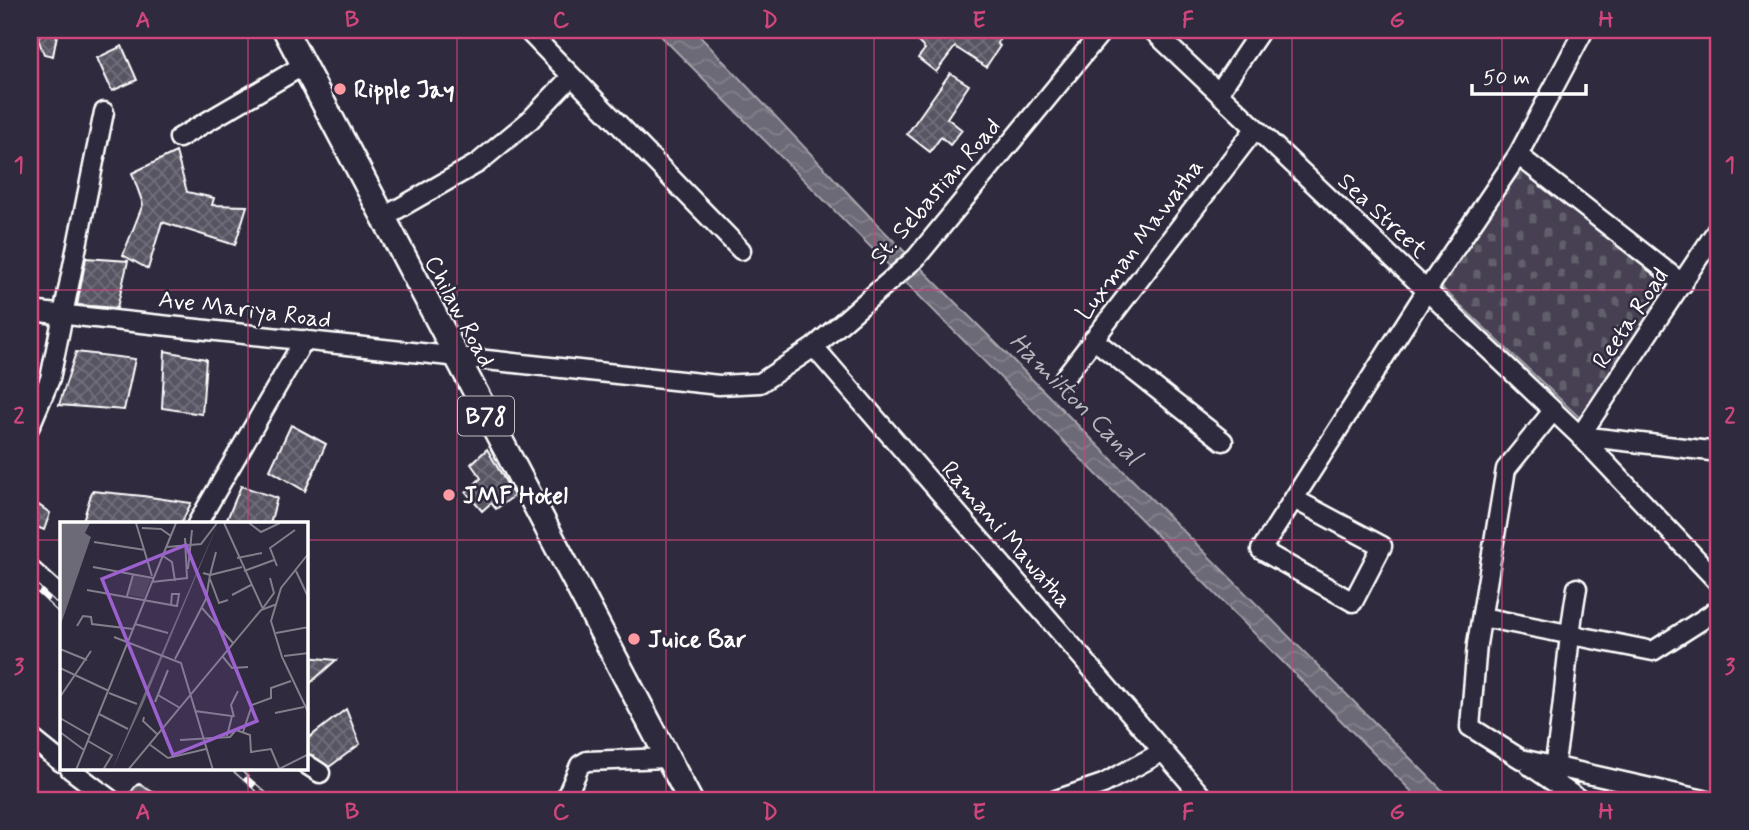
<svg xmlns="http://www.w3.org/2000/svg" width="1749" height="830" viewBox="0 0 1749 830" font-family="Mynerve,sans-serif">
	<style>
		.cemetery { fill: url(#cemetery-stones); stroke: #a2a0a8; stroke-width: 2 }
		.water { fill: url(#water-waves); stroke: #a7a6ad; stroke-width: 2 }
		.building { fill: url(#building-cross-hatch); stroke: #fff; stroke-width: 2 }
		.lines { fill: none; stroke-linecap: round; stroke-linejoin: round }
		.minor-casing { stroke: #fff; stroke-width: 23 }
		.major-casing { stroke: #fff; stroke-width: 28 }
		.minor { stroke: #2f2a3d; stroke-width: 18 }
		.major { stroke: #2f2a3d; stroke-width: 23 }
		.rail-casing { stroke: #fff; stroke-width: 7 }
		.rail { stroke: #2f2a3d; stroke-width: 4.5; stroke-dasharray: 13; stroke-linecap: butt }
		.grid { fill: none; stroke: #ce467c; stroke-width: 2; stroke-opacity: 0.55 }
		.poi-dot { fill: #ff9aa2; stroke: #2f2a3d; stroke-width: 2.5 }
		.labels { text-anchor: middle; stroke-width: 5; stroke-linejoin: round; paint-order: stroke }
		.shield { fill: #2f2a3d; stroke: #c1bfc5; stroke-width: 2 }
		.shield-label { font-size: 23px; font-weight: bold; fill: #fff }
		.poi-label { font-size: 24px; font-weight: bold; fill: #fff; stroke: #2f2a3d; text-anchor: start }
		.street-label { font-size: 24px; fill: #fff; stroke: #2f2a3d }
		.water-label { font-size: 26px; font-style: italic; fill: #b6b4bb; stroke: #2f2a3d }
		.inset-road { fill: none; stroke: #827f8b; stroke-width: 2 }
		.view { fill: #9c61cf; fill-opacity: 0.15; stroke: #9c61cf; stroke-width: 3.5 }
		.inset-edge { fill: none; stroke: #fff; stroke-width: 3.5 }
		.neatline { fill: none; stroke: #ce467c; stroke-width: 2.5 }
		.grid-label { font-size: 23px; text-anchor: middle; font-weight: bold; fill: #ce467c }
	</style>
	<defs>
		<pattern id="cemetery-stones" width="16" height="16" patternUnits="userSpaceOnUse" patternTransform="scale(1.75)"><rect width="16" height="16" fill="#464152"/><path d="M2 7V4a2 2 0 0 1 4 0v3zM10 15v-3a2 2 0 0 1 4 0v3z" fill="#625e6c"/></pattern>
		<pattern id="water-waves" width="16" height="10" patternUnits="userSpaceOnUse" patternTransform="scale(1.75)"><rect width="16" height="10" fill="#6d6a77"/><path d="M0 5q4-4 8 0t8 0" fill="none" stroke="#83808b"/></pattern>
		<pattern id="building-cross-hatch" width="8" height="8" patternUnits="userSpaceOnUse" patternTransform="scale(1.75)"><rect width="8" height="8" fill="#595564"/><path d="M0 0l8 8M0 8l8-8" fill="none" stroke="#726e7b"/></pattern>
	</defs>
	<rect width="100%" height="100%" fill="#2f2a3d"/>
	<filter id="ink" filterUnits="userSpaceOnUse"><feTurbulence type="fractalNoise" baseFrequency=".0143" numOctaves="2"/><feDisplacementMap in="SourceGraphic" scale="14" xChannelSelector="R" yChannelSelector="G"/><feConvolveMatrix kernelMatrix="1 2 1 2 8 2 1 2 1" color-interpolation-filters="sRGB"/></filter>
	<g filter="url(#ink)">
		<path class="cemetery" d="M 1523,164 L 1676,283 L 1582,420 L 1441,287 L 1443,275 Z"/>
		<path class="water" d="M 655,30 L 694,30 L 876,223 L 1452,800 L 1420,800 Z"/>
		<path class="building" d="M 42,30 L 58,30 L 53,56 L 44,54 L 38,39 Z
			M 906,30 L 1007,30 L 997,43 L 1000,46 L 986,67 L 955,47 L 936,72 L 918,58 L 925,49 Z
			M 122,46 L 137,80 L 112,91 L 97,58 Z
			M 950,73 L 969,85 L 947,118 L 962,130 L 950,145 L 941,137 L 930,152 L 907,134 Z
			M 176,152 L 187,192 L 214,198 L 212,205 L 247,206 L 235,245 L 162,222 L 148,269 L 123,255 L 143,204 L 132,173 Z
			M 86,258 L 128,261 L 117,308 L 77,305 Z
			M 165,351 L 206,359 L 202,414 L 162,408 Z
			M 76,352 L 135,359 L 124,410 L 59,405 Z
			M 291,425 L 326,444 L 305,491 L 270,470 Z
			M 487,449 L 514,496 L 496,509 L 491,503 L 482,511 L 466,492 L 481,478 L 471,464 Z
			M 241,486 L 277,498 L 270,524 L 225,524 Z
			M 92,491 L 143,496 L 191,503 L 181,524 L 82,524 Z
			M 30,499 L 50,513 L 44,530 L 30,524 Z
			M 306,657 L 336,660 L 306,687 Z
			M 346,709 L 360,744 L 329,767 L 307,753 L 306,740 Z
			M 138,783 L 166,800 L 125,800 Z"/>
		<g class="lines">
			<defs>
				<path id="minor" d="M 527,30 L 741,250
					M 1152,30 L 1580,436 L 1719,583
					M 1219,92 L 1261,30
					M 179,138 L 304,65
					M 1518,155 L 1683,284
					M 382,218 L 478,163 L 530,120 L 571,77
					M 30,311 L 719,385 L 760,383 L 814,347 L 916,258 L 1103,30
					M 1093,339 L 1223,441
					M 814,347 L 1205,800
					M 1064,378 L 1255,129
					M 1553,411 L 1506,469 L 1477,644 L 1470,727 L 1521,759 L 1704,800
					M 30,426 L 50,379 L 104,112
					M 1580,436 L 1719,227
					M 1580,436 L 1719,452
					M 1294,499 L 1382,546 L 1353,602 L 1261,550 L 1427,290 L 1518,155 L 1584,30
					M 197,524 L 304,340
					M 30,569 L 61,597
					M 1482,617 L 1653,651 L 1719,609
					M 30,737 L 61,762
					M 306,764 L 320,773
					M 1529,765 L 1580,800
					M 1554,766 C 1565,707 1566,647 1577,588
					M 70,769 L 111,800
					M 565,800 L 580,765 L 587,761 L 667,758
					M 1056,800 L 1103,784 L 1162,752"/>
				<path id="major" d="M 285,30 L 690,800"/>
			</defs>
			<use href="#minor" class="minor-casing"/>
			<use href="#major" class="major-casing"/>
			<use href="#minor" class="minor"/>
			<use href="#major" class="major"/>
			<defs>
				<path id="rail" d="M 30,582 L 61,611
					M 235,769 L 270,800"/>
			</defs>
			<use href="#rail" class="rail-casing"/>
			<use href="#rail" class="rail"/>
		</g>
	</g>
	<path class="grid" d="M 248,30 L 248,524M 457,30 L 457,800M 666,30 L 666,800M 874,30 L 874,800M 1084,30 L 1084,800M 1292,30 L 1292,800M 1502,30 L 1502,800M 30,290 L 1719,290M 30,540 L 61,540M 306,540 L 1719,540M 248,769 L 248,800"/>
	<g class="poi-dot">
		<circle cx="340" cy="89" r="7"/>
		<circle cx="449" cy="495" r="7"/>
		<circle cx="634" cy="639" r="7"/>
	</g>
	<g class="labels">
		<rect class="shield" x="458" y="396.5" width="56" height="39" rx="5"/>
		<g class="shield-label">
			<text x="486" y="424">B78</text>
		</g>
		<g class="poi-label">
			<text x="354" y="97">Ripple Jay</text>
			<text x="463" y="503">JMF Hotel</text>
			<text x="648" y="647">Juice Bar</text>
		</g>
		<g class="street-label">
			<text transform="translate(935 191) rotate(-49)" y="8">St. Sebastian Road</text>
			<text transform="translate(1383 215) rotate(43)" y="8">Sea Street</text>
			<text transform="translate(1139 239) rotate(-53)" y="8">Luxman Mawatha</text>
			<text transform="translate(245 309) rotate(7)" y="8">Ave Mariya Road</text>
			<text transform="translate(460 311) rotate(62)" y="8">Chilaw Road</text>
			<text transform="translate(1630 318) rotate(-56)" y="8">Reeta Road</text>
			<text transform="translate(1007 534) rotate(49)" y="8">Ramani Mawatha</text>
		</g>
		<g class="water-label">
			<text transform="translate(1076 398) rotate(45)" y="9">Hamilton Canal</text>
		</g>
	</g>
	<g transform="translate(60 522)">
		<rect width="248" height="248" fill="#2f2a3d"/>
		<path d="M 74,53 L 91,57 L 84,76 L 68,73 Z" fill="#464152"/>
		<path d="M 0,1 L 30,1 L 25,11 L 31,15 L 0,105 ZM 158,1 L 83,182 L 52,248 L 87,165 Z" fill="#6d6a77"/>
		<path class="inset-road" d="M 76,1 L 92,54M 164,1 L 203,87M 189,1 L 201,10 L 220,1M 82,6 L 101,7 L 111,14M 34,20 L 85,28M 107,25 L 141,22 L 157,1M 156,30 L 150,53 L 182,45M 249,31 L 221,66 L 211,99 L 222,135 L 249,192M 103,34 L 112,40 L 115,59M 177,36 L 202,31M 217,44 L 210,26 L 235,8M 33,45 L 93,56M 128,47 L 132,8M 184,49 L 214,38M 236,49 L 249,77M 150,57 L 159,81 L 168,78M 92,60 L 127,56 L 125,16M 27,68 L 117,84 L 119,72 L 112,72 L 111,83M 172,73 L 191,63M 67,74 L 73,53M 142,86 L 173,121M 203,86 L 214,71 L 210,56M 75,102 L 108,111M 17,104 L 23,94 L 31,95 L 32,102 L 73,107M 216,111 L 249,105M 54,115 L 121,141 L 153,248M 0,127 L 27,138M 224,134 L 249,131M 163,135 L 172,146 L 188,145M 115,137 L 146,77 L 150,53 L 143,51M 0,146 L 49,169M 49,171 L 77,182M 98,173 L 120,186M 0,175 L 31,129M 95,180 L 108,148M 135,189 L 172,194 L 167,214M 215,191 L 244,185M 39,192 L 68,207M 84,195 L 83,199 L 97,212M 174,195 L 171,183 L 178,169M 0,196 L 31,214M 0,210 L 24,228M 183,210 L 192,183 L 211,176 L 211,166 L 231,159M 120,218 L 170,215 L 176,208 L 190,213 L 191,230 L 211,227 L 219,246M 28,219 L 52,233 L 43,248M 89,222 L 108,236 L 146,227M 16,248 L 116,1M 68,248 L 201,88 L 217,82M 217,248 L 249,232"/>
		<path class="view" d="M 126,23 L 197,199 L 113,233 L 42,57 Z"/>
		<rect width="248" height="248" class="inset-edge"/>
	</g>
	<rect width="1749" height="830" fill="none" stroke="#2f2a3d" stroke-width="77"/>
	<path d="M1472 84v10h114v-10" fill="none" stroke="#ffffff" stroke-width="3.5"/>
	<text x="1483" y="84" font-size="21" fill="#ffffff" stroke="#2f2a3d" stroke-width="5" paint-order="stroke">50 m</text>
	<rect x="38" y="38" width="1672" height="754" class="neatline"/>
	<g class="grid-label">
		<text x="143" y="27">A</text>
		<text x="352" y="27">B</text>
		<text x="561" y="27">C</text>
		<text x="770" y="27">D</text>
		<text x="979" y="27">E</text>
		<text x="1188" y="27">F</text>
		<text x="1397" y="27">G</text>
		<text x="1606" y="27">H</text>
		<text x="19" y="172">1</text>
		<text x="1730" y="172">1</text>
		<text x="19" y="423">2</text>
		<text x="1730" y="423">2</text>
		<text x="19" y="674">3</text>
		<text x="1730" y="674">3</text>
		<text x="143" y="819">A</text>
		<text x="352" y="819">B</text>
		<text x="561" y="819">C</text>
		<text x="770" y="819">D</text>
		<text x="979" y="819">E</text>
		<text x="1188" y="819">F</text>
		<text x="1397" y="819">G</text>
		<text x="1606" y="819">H</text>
	</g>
</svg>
